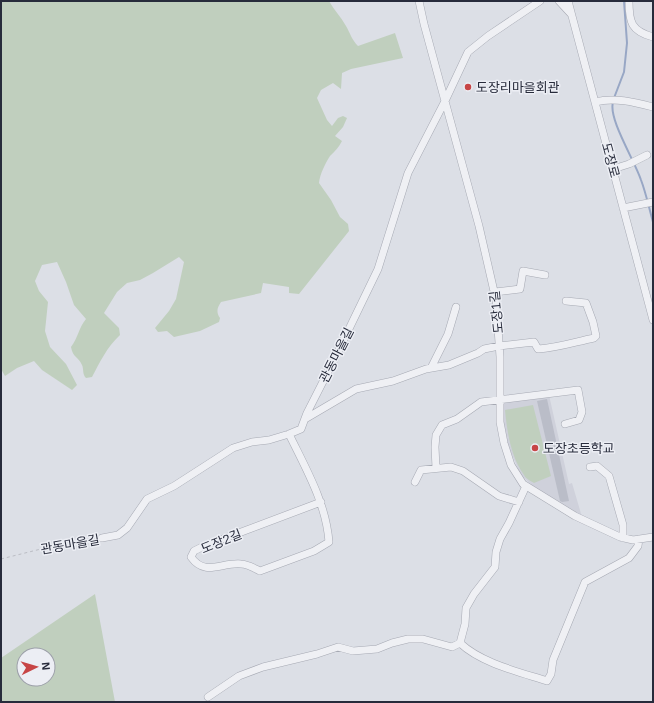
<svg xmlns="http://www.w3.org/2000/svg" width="654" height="703" viewBox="0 0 654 703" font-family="Arial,'Noto Sans KR',sans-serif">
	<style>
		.built { fill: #cfd1db }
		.green { fill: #c0cfbe; fill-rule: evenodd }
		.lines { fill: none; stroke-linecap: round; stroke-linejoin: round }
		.stream { stroke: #98a7c5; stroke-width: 2 }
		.building { fill: #babdc8 }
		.minor-casing { stroke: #a6a9b3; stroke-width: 8 }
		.path { stroke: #bbbdc4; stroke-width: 1; stroke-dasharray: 3 3; stroke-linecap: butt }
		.minor { stroke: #eff0f4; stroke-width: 7 }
		.poi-dot { fill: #c74545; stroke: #eceef4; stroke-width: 1.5 }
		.labels { text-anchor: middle; stroke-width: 3; stroke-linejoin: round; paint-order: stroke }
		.poi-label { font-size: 13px; fill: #272b3b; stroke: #eceef4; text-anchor: start }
		.street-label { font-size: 13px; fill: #272b3b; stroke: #eceef4 }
	</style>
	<rect width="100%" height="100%" fill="#dcdfe6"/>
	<path class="built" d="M 549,395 L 569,484 L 572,483 L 582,517 L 534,487 L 521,475 L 505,439 L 503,423 L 504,400 Z"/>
	<path class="green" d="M 1,1 L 329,1 C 334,10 341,17 346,26 C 350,33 352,40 358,46 L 395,33 L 403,58 L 351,69 L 342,73 L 341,89 L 333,83 L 321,90 L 317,98 L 327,120 L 332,126 L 338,118 L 343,116 L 347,118 L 343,127 L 335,136 L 342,141 C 339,147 335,151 330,156 C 325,164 320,174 319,183 L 331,200 L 340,217 L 348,224 L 349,231 L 299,294 L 289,293 L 289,287 L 263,283 L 261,293 L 221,302 C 217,308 216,312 220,318 L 219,322 L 200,331 L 174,337 L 167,331 L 158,332 L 155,328 L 169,311 L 176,299 L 184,262 L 179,257 L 153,273 L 140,280 L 127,283 L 117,292 L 104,313 L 119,328 L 120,335 C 107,347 100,362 92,377 L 86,378 C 82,374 84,369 82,365 C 78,356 73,358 71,347 C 78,338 79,327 86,319 L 74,305 L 66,282 L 57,262 L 42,265 L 35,281 L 39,291 L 48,302 L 45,331 L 50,347 L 66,364 L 77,385 L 72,390 L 42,370 L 34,361 L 17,368 L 5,376 L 1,369 Z
		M 533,405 L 551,476 L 534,483 C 531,481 526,479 524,475 C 511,457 507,432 505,410 Z
		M 95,594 L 115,702 L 1,702 L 1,658 ZM 24,655 L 48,655 L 48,679 L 24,679 Z"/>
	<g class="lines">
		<path class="stream" d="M 614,98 L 624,72 L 627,43 L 624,1
			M 613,102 C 608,119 635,161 641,180 C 646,193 649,208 653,222 L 653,229"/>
	</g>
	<path class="building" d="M 547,399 L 569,501 L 562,502 L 560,501 L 537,401 Z"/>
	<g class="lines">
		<defs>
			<path id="minor" d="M 419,1 L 424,24 L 479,226 L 496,300 L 500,357 L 500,422 L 504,443 L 511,465 L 523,484 L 575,516 L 620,537 L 633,540 L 653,537
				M 559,1 L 571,14
				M 568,1 L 653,320
				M 629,1 C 629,22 631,31 653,37
				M 595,102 C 614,97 634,102 653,107
				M 613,169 L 629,164 L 647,155
				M 623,208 L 653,202
				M 495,292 L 520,289 L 523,271 L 545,275
				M 431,368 L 448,334 L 456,307
				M 305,419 L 356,389 L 393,381 L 426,369 L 449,365 L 478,353 L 484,349 L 499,346 L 534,342 L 538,349 C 557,348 575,342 594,338 L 596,336 L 593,322 L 586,303 L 566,301
				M 289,434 C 306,469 326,503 329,542 L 314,551 L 260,571 C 254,568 247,564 241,564 C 222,562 205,577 191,557 L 194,551 L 204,546 L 321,502
				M 590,467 L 597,466 L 609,476 L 623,525 L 623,538
				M 436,468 L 435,447 L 436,435 L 442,425 L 457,419 L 481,402 L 578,390 L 582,412 L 579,420 L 565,424
				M 415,482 L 421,470 L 451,467 L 463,471 L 499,496 L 519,502
				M 102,538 L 118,535 L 127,528 L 147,499 L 174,486 L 233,448 L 252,442 L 269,440 L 289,434 L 301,429 L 307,413 L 333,362 L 378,269 L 408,173 L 445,101 L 468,52 L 488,36 L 540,1
				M 460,643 L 465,624 L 466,608 L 474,594 L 495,567 L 496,552 L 500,539 L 509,523 L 526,486
				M 208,697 L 239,676 L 263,667 L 317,654 L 338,647 L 353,651 L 377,649 L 392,643 L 408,639 L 423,639 L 452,647 L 460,643 C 481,663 519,672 547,681 L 551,674 L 553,660 L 585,582 L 629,558 L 638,546 L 639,539"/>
		</defs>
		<use href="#minor" class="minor-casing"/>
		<path class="path" d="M 1,559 L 65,543 L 96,539"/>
		<use href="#minor" class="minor"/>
	</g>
	<g class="poi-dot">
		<circle cx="468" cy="87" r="4"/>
		<circle cx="535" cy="448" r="4"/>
	</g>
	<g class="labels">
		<g class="poi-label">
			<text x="476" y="92">도장리마을회관</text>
			<text x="543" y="453">도장초등학교</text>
		</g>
		<g class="street-label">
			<text transform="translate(611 160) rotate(75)" y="5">도장로</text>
			<text transform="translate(496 312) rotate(-96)" y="5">도장1길</text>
			<text transform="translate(336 355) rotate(-63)" y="5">관동마을길</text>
			<text transform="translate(221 541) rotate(-22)" y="5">도장2길</text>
			<text transform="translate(70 544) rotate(-10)" y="5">관동마을길</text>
		</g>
	</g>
	<rect width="654" height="703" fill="none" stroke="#272b3b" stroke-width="4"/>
	<g transform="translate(36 667) rotate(85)"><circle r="19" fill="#eceef4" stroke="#9da0aa"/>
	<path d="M0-3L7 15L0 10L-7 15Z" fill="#c74545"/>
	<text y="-6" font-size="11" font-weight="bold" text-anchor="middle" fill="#272b3b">N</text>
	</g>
</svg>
